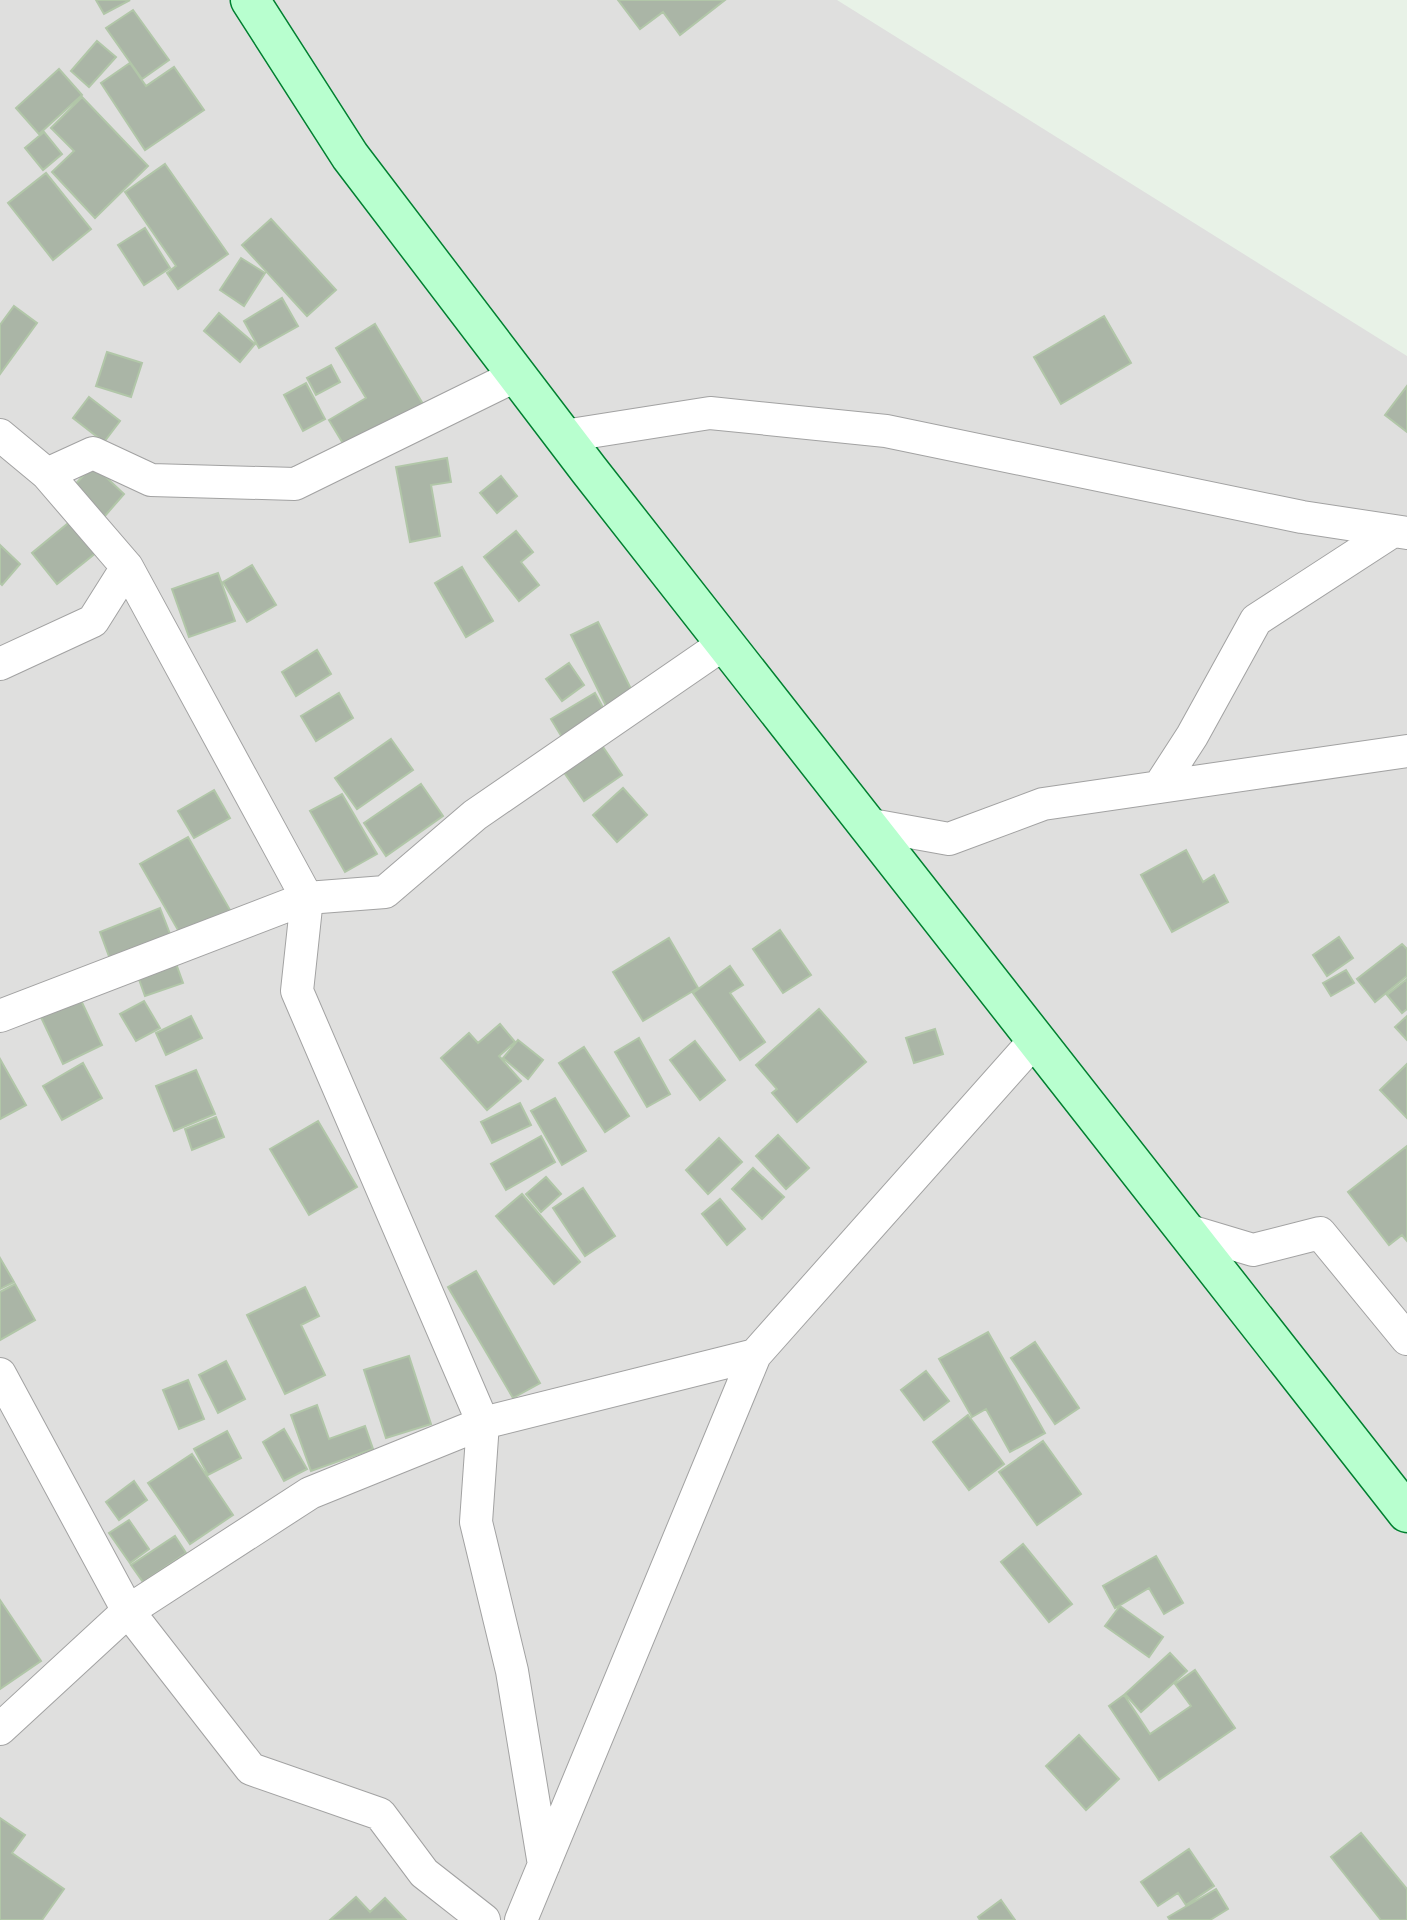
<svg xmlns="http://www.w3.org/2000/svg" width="1407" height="1920" viewBox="0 0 1407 1920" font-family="'Alegreya Sans',sans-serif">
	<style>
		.residential { fill: #dfdfde }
		.building { fill: #aab5a6; stroke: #b1c6a8; stroke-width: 2 }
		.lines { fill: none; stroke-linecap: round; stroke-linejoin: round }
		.street-casing { stroke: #a2a2a2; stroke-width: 34 }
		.secondary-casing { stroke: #008030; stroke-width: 41 }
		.street { stroke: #fff; stroke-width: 32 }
		.secondary { stroke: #b8ffcf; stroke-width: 38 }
	</style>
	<rect width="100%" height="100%" fill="#e8f2e7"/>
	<path class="residential" d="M 0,0 L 837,0 L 1407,356 L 1407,1920 L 0,1920 Z"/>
	<path class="building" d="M 96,0 L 130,0 L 104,14 Z
		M 618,0 L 725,0 L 680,35 L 663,12 L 640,29 Z
		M 133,10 L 169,60 L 142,79 L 106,28 Z
		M 97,41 L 116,57 L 89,87 L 71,71 Z
		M 130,63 L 146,86 L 174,67 L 204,110 L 145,150 L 101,83 Z
		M 59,69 L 82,95 L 39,134 L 16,108 Z
		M 82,97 L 148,166 L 95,218 L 52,172 L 74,151 L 51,128 Z
		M 44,132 L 62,154 L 43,170 L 25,148 Z
		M 165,164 L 228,254 L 178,289 L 167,273 L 176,266 L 125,192 Z
		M 46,173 L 91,229 L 53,260 L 8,203 Z
		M 271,219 L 336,290 L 307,316 L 242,245 Z
		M 145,228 L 170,268 L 144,285 L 118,245 Z
		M 241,258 L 265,273 L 244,306 L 220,290 Z
		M 282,298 L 298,326 L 259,348 L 244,321 Z
		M 14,306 L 37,323 L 0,374 L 0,325 Z
		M 219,313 L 255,344 L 240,362 L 204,331 Z
		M 1104,316 L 1131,363 L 1061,404 L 1034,357 Z
		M 375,324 L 423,404 L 347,450 L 329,420 L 366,398 L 336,348 Z
		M 107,352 L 142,363 L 131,397 L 96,386 Z
		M 331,365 L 340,382 L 316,395 L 307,378 Z
		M 306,383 L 325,419 L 303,431 L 284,395 Z
		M 1407,386 L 1407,432 L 1385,415 Z
		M 89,397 L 120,421 L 104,442 L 73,418 Z
		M 447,458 L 451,482 L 431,485 L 440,536 L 410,542 L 396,467 Z
		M 93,465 L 124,494 L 104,517 L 72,488 Z
		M 501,476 L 517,496 L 497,513 L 480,493 Z
		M 72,520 L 97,552 L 57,584 L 32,553 Z
		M 516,531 L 533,552 L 521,562 L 539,585 L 519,601 L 484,557 Z
		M 0,545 L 20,564 L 2,585 L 0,583 Z
		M 252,565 L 276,605 L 247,622 L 223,582 Z
		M 462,567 L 493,621 L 466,637 L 435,583 Z
		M 218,573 L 235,621 L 189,637 L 172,589 Z
		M 598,622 L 634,695 L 607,708 L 571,635 Z
		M 317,650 L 331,674 L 296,696 L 282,672 Z
		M 569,663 L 584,685 L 562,701 L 546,679 Z
		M 339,693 L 353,718 L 316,741 L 301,716 Z
		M 595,693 L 606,713 L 563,739 L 551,719 Z
		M 391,739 L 413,770 L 357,809 L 335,778 Z
		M 601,744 L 622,775 L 584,801 L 563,771 Z
		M 421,784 L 443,816 L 386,856 L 364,823 Z
		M 623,788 L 647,815 L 617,842 L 593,815 Z
		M 214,790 L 230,818 L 194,838 L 178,811 Z
		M 342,794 L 377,854 L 345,872 L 310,811 Z
		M 188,837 L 230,910 L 182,937 L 140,864 Z
		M 1186,850 L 1203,882 L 1214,875 L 1228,902 L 1172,932 L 1141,875 Z
		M 160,908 L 170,934 L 110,959 L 100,932 Z
		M 780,930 L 811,975 L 783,993 L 753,949 Z
		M 1339,937 L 1353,958 L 1327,976 L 1313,955 Z
		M 669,938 L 698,988 L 643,1021 L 613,972 Z
		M 1402,944 L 1407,949 L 1407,976 L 1375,1002 L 1357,979 Z
		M 174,958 L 183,983 L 145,996 L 136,971 Z
		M 730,966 L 743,985 L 730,993 L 765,1042 L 740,1060 L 693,993 Z
		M 1346,970 L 1354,983 L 1331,996 L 1323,983 Z
		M 1407,979 L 1407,1009 L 1402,1013 L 1387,995 Z
		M 78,994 L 102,1045 L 63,1064 L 39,1013 Z
		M 144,1001 L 160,1028 L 136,1041 L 120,1014 Z
		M 819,1009 L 866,1062 L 797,1122 L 772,1093 L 777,1089 L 756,1065 Z
		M 191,1016 L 202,1038 L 166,1055 L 156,1033 Z
		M 1407,1016 L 1407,1040 L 1395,1027 Z
		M 500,1024 L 515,1042 L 499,1056 L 521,1081 L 487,1110 L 441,1058 L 469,1033 L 478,1043 Z
		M 935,1029 L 943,1054 L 914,1063 L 906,1038 Z
		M 639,1038 L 670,1094 L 647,1107 L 615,1052 Z
		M 518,1040 L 543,1060 L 528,1079 L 503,1058 Z
		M 695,1041 L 725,1080 L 700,1100 L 670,1060 Z
		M 584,1047 L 629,1116 L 605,1132 L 559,1063 Z
		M 0,1059 L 26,1105 L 0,1119 Z
		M 83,1063 L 102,1098 L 62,1120 L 43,1086 Z
		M 1407,1064 L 1407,1118 L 1380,1090 Z
		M 196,1070 L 215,1114 L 174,1131 L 156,1086 Z
		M 555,1098 L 586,1151 L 562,1165 L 531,1111 Z
		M 520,1103 L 531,1125 L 492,1143 L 481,1122 Z
		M 216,1117 L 224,1137 L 192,1150 L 185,1129 Z
		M 318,1121 L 357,1187 L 309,1215 L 270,1149 Z
		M 778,1135 L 809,1168 L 786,1189 L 756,1156 Z
		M 541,1136 L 555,1162 L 506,1190 L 491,1164 Z
		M 719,1138 L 742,1162 L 708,1194 L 686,1170 Z
		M 1407,1146 L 1407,1241 L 1402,1235 L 1389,1245 L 1348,1192 Z
		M 753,1168 L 784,1197 L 762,1219 L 732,1189 Z
		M 546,1177 L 561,1194 L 541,1212 L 526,1194 Z
		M 583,1188 L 615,1236 L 585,1256 L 553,1208 Z
		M 522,1194 L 580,1262 L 554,1284 L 496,1216 Z
		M 720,1199 L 745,1229 L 727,1245 L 702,1214 Z
		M 0,1258 L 14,1282 L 0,1289 Z
		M 476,1271 L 540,1383 L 513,1398 L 448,1287 Z
		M 15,1284 L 35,1320 L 0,1340 L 0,1292 Z
		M 305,1287 L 319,1316 L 301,1325 L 325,1375 L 285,1394 L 247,1315 Z
		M 988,1332 L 1045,1433 L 1010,1452 L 986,1409 L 972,1417 L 939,1359 Z
		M 1035,1342 L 1079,1408 L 1055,1424 L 1011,1358 Z
		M 409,1356 L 431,1424 L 386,1438 L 364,1370 Z
		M 226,1361 L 245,1399 L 218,1413 L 199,1375 Z
		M 926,1371 L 949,1401 L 924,1420 L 901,1390 Z
		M 188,1380 L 204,1419 L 179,1429 L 163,1390 Z
		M 317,1405 L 329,1439 L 365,1426 L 373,1449 L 311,1471 L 291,1415 Z
		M 968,1415 L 1004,1464 L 969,1490 L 933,1442 Z
		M 284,1429 L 307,1469 L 284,1481 L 263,1442 Z
		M 227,1431 L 241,1458 L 208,1475 L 194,1449 Z
		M 1043,1441 L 1081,1494 L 1037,1525 L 999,1472 Z
		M 192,1454 L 233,1515 L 190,1544 L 148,1483 Z
		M 134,1481 L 147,1500 L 119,1520 L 106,1502 Z
		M 129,1520 L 149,1549 L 130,1563 L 109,1533 Z
		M 175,1536 L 186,1553 L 143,1582 L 131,1565 Z
		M 1023,1544 L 1072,1604 L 1049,1622 L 1001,1562 Z
		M 1156,1556 L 1183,1603 L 1164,1614 L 1149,1588 L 1115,1608 L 1103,1586 Z
		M 0,1600 L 41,1661 L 0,1689 Z
		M 1120,1606 L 1163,1637 L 1149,1657 L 1105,1626 Z
		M 1170,1653 L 1187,1671 L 1141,1712 L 1125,1694 Z
		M 1195,1670 L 1235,1728 L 1159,1780 L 1109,1706 L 1124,1695 L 1150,1734 L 1191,1706 L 1175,1684 Z
		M 1079,1735 L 1119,1779 L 1086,1810 L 1046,1766 Z
		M 0,1818 L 25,1835 L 12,1853 L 64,1889 L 42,1920 L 0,1920 Z
		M 1361,1833 L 1407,1889 L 1407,1920 L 1381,1920 L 1331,1857 Z
		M 1189,1849 L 1214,1886 L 1186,1905 L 1178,1893 L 1158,1906 L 1141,1882 Z
		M 1216,1889 L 1228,1909 L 1210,1920 L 1170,1920 L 1168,1917 Z
		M 356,1897 L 370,1912 L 385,1898 L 405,1919 L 330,1920 Z
		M 1001,1900 L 1015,1920 L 980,1920 L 978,1917 Z"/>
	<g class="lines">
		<defs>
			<path id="street" d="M 517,375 L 295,484 L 151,480 L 93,453 L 47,474 L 127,567 L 307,898 L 297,991 L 483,1423 L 476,1522 L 512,1671 L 544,1865
				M 0,435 L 47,474
				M 564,436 L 710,413 L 886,431 L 1302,517 L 1407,533
				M 0,664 L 93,621 L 127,567
				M 1159,787 L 1192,736 L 1256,620 L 1393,531
				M 866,824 L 949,839 L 1043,804 L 1407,751
				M 0,1016 L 307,898 L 385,892 L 475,815 L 725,643
				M 1183,1229 L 1253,1250 L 1320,1233 L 1407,1339
				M 0,1374 L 128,1611 L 251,1769 L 380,1814 L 424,1873 L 484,1920
				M 0,1729 L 128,1611 L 310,1493 L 483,1423 L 755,1355 L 1035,1040
				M 521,1920 L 755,1355"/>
			<path id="secondary" d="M 250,0 L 350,156 L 589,470 L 1407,1513"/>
		</defs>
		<use href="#street" class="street-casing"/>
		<use href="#secondary" class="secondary-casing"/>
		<use href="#street" class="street"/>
		<use href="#secondary" class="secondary"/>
	</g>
</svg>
